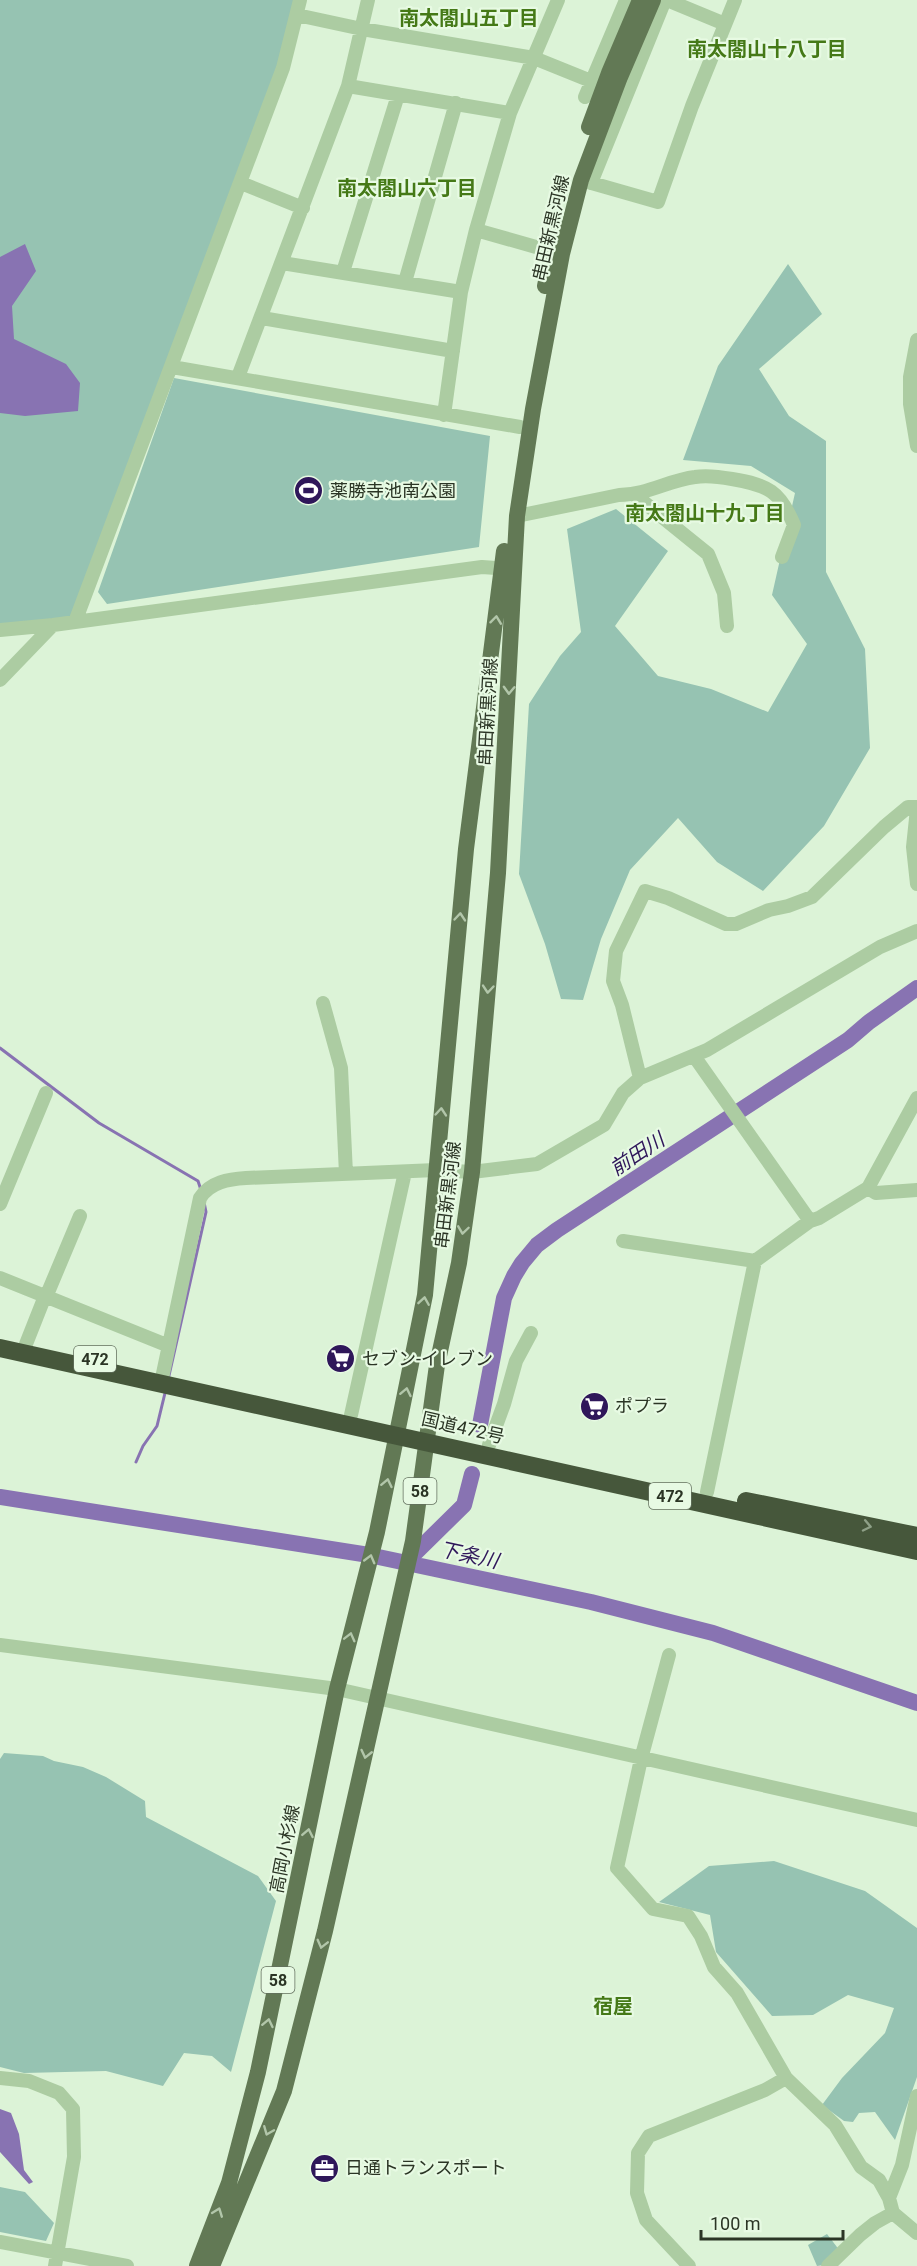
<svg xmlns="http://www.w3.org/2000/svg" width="917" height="2266" viewBox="0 0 917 2266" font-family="Roboto,'Noto Sans JP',sans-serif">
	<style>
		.green { fill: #96c3b2 }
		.water { fill: #8873b2 }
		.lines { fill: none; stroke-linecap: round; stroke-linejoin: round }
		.stream { stroke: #8873b2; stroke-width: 3 }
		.river { stroke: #8873b2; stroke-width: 16 }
		.minor { stroke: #accca2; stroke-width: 14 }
		.major { stroke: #627955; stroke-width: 16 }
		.highway { stroke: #46573b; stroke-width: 18 }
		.oneway { stroke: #b2c6aa }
		.oneway2 { stroke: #8ea087 }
		.labels { text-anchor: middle; stroke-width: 4.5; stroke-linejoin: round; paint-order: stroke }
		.shield { fill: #e7fae3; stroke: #63705e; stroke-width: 1.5 }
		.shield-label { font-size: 16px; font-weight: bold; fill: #2b3525 }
		.street-label { font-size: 18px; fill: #2b3525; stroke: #e7fae3 }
		.poi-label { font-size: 18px; fill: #2b3525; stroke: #e7fae3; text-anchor: start }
		.neighbourhood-label { font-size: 20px; font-weight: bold; fill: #457917; stroke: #e7fae3 }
		.water-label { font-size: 20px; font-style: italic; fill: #2f175a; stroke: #e7fae3 }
	</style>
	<rect width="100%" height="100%" fill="#dcf3d7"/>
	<path class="green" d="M 0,0 L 301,0 L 75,621 L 0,630 Z
		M 788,264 L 822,314 L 759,369 L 789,416 L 826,441 L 826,572 L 865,649 L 870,748 L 824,826 L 763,891 L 717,862 L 678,818 L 630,870 L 601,939 L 583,1000 L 561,999 L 545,944 L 519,874 L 529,704 L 560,656 L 581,632 L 567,529 L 616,509 L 668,551 L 615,626 L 658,676 L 711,689 L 768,712 L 807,644 L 772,595 L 795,493 L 751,466 L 683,460 L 718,366 Z
		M 174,378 L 490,436 L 479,547 L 107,604 L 98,592 Z
		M 4,1753 L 43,1756 L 54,1761 L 83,1767 L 106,1777 L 145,1801 L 146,1817 L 258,1876 L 276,1901 L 231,2072 L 212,2056 L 184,2053 L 163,2086 L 106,2071 L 24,2073 L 0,2067 L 0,1759 Z
		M 774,1861 L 865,1891 L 917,1928 L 917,2077 L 895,2140 L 875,2112 L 859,2113 L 853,2122 L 844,2121 L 822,2105 L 842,2078 L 885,2033 L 894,2008 L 848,1995 L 813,2015 L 772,2016 L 716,1952 L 710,1915 L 659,1902 L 709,1866 Z
		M 0,2187 L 25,2192 L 54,2223 L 46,2241 L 0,2232 Z
		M 827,2234 L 840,2251 C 834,2257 826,2266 817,2266 L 808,2245 Z"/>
	<path class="water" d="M 25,244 L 36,271 L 12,306 L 14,339 L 66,364 L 80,383 L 78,411 L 25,416 L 0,413 L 0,257 Z
		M 0,2109 L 11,2113 L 19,2134 L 24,2170 L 33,2182 L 29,2184 L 0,2152 Z"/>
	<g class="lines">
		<path class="stream" d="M 0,1048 L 99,1123 L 198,1181 L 201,1190
			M 168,1380 L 206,1212 L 204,1202
			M 136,1462 L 143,1446 L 157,1426 L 165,1393"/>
		<path class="river" d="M 480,1425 L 504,1298 L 514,1276 L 522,1263 L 537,1245 L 557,1230 L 848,1040 L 869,1022 L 917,988
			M 0,1497 L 369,1555 L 591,1602 L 713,1633 L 917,1703
			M 405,1563 L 464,1505 L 472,1474"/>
		<path class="minor" d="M 667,0 L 725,24
			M 297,15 L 362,29 L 534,58 L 591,81
			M 348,86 L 510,113
			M 585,97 L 626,0
			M 581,180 L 658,202 L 692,106 L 735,0
			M 241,183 L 303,208
			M 591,183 L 665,0
			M 476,230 L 536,247
			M 282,263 L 461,292
			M 343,272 L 398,95
			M 405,282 L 456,103
			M 262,318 L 453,351
			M 917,340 L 910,377 L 910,404 L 917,446
			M 172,367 L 520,427
			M 238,377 L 348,86 L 368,0
			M 444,415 L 461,292 L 476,230 L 510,113 L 558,0
			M 635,495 L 708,554 L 724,593 L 727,626
			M 517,516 L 619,495 C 647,495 669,480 695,477 C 707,475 721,477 732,479 C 768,485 780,491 794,525 L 782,557
			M 75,622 L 283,68 L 300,0
			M 0,630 L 53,625 L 482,567 L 511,569
			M 0,680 L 53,625
			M 917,809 L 913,847 L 917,884
			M 323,1003 L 341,1068 L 346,1174
			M 694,1056 L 810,1221
			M 640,1078 L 622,1005 L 613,981 L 616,951 L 645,891 L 668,898 L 726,924 L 736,924 L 769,910 L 788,906 L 812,897 L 884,827 L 908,807 L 917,807
			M 868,1188 L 917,1098
			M 0,1204 L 46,1093
			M 623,1241 L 755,1261
			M 0,1278 L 169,1346
			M 46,1297 L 80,1216
			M 26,1344 L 45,1296
			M 161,1383 L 200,1198 C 210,1182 229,1179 246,1178 L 436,1170 L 472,1172 L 537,1164 L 604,1125 L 623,1093 L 640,1078 L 707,1050 L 880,947 L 917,931
			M 351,1415 L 405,1172
			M 489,1445 L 504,1404 L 516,1361 L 531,1333
			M 707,1492 L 755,1261 L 810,1221 L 819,1218 L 868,1188 L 876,1193 L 917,1190
			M 0,1645 L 337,1689 L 917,1820
			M 669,1655 L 641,1759 L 617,1868 L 653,1909 L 688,1916 L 701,1936 L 714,1967 L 737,1993 L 786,2078 L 835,2125 L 861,2167 L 879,2180 L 889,2198 L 893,2213 L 917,2233
			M 0,2078 L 29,2081 L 59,2093 L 73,2109 L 74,2157 L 55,2266
			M 889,2198 L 902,2165 L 917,2096
			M 0,2242 L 127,2266
			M 689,2266 L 646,2220 L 637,2193 L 638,2153 L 649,2136 L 765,2090 L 786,2078
			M 828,2266 L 860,2235 L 875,2223 L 893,2213"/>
		<path class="major" d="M 589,127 L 609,73 L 640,0
			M 545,286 L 558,226
			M 197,2266 L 229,2183 L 258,2072 L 337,1689 L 377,1532 L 425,1295 L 466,849 L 504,551
			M 212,2266 L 284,2091 L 325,1931 L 413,1541 L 437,1365 L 459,1263 L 472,1172 L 498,873 L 517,516 L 533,409 L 562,254 L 581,180 L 620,77 L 653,0"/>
		<path class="highway" d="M 0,1348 L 917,1551
			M 746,1501 L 917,1536"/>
	</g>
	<defs><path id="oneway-chevron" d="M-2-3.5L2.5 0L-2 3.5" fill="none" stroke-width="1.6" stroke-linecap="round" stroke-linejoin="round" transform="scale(1.5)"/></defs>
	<g class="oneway">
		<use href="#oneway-chevron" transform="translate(496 620) rotate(-83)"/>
		<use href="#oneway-chevron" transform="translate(509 690) rotate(92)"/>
		<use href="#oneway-chevron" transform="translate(460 917) rotate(-85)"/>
		<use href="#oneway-chevron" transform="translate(488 989) rotate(95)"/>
		<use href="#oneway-chevron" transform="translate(441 1112) rotate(-85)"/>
		<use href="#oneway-chevron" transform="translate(463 1230) rotate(98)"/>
		<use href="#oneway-chevron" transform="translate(424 1301) rotate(-81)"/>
		<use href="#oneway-chevron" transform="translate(406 1392) rotate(-78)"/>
		<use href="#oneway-chevron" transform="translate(387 1483) rotate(-78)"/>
		<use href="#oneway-chevron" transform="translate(370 1559) rotate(-75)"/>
		<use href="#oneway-chevron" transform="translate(350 1637) rotate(-76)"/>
		<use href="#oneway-chevron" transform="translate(366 1754) rotate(103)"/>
		<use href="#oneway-chevron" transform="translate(308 1833) rotate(-79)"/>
		<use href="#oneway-chevron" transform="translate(322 1944) rotate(104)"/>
		<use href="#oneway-chevron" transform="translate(268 2023) rotate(-78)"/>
		<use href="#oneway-chevron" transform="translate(268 2131) rotate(112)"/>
		<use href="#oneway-chevron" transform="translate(218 2212) rotate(-69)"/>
	</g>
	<use class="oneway2" href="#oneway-chevron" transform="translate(867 1526) rotate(12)"/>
	<defs>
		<symbol id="stadium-disc" viewBox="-11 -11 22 22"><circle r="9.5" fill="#2f175a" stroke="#e7fae3"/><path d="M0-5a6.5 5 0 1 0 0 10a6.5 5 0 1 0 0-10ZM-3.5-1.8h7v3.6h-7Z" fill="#fff"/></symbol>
		<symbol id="supermarket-disc" viewBox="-11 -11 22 22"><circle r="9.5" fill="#2f175a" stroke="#e7fae3"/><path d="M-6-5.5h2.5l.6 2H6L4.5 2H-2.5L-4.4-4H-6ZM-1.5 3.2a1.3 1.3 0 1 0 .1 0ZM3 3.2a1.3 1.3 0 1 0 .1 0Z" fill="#fff"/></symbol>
		<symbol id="office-disc" viewBox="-11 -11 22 22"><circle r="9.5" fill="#2f175a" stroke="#e7fae3"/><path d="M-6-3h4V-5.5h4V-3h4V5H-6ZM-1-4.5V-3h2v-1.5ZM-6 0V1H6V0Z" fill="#fff"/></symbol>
	</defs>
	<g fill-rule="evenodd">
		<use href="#stadium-disc" x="292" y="474" width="33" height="33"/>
		<use href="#supermarket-disc" x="324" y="1342" width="33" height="33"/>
		<use href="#supermarket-disc" x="578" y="1390" width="33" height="33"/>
		<use href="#office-disc" x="308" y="2152" width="33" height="33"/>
	</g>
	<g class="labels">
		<g class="shield">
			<rect x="74" y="1346" width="42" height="26" rx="4.5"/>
			<rect x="403.5" y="1478" width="33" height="26" rx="4.5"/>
			<rect x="649" y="1483" width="42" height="26" rx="4.5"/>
			<rect x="261.5" y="1967" width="33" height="26" rx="4.5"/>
		</g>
		<g class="shield-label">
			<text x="95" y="1365">472</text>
			<text x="420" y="1497">58</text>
			<text x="670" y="1502">472</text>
			<text x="278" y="1986">58</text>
		</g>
		<g class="street-label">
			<text transform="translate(551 228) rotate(-77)" y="6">串田新黒河線</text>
			<text transform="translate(488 712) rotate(-87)" y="6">串田新黒河線</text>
			<text transform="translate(448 1195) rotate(-83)" y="6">串田新黒河線</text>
			<text transform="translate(463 1428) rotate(13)" y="6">国道472号</text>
			<text transform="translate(285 1849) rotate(-79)" y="6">高岡小杉線</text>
		</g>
		<g class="poi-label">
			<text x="330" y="497">薬勝寺池南公園</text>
			<text x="362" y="1365">セブン-イレブン</text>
			<text x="615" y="1412">ポプラ</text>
			<text x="345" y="2174">日通トランスポート</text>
		</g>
		<g class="neighbourhood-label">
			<text x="469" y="25">南太閤山五丁目</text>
			<text x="767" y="56">南太閤山十八丁目</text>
			<text x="407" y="195">南太閤山六丁目</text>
			<text x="705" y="520">南太閤山十九丁目</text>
			<text x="613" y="2013">宿屋</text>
		</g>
		<g class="water-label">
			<text transform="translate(637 1154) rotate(-33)" y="7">前田川</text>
			<text transform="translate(469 1555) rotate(12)" y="7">下条川</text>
		</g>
	</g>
	<path d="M701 2230v9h142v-9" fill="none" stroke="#2b3525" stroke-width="3"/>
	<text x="710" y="2230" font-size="18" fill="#2b3525" stroke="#e7fae3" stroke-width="4.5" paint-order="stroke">100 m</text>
</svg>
